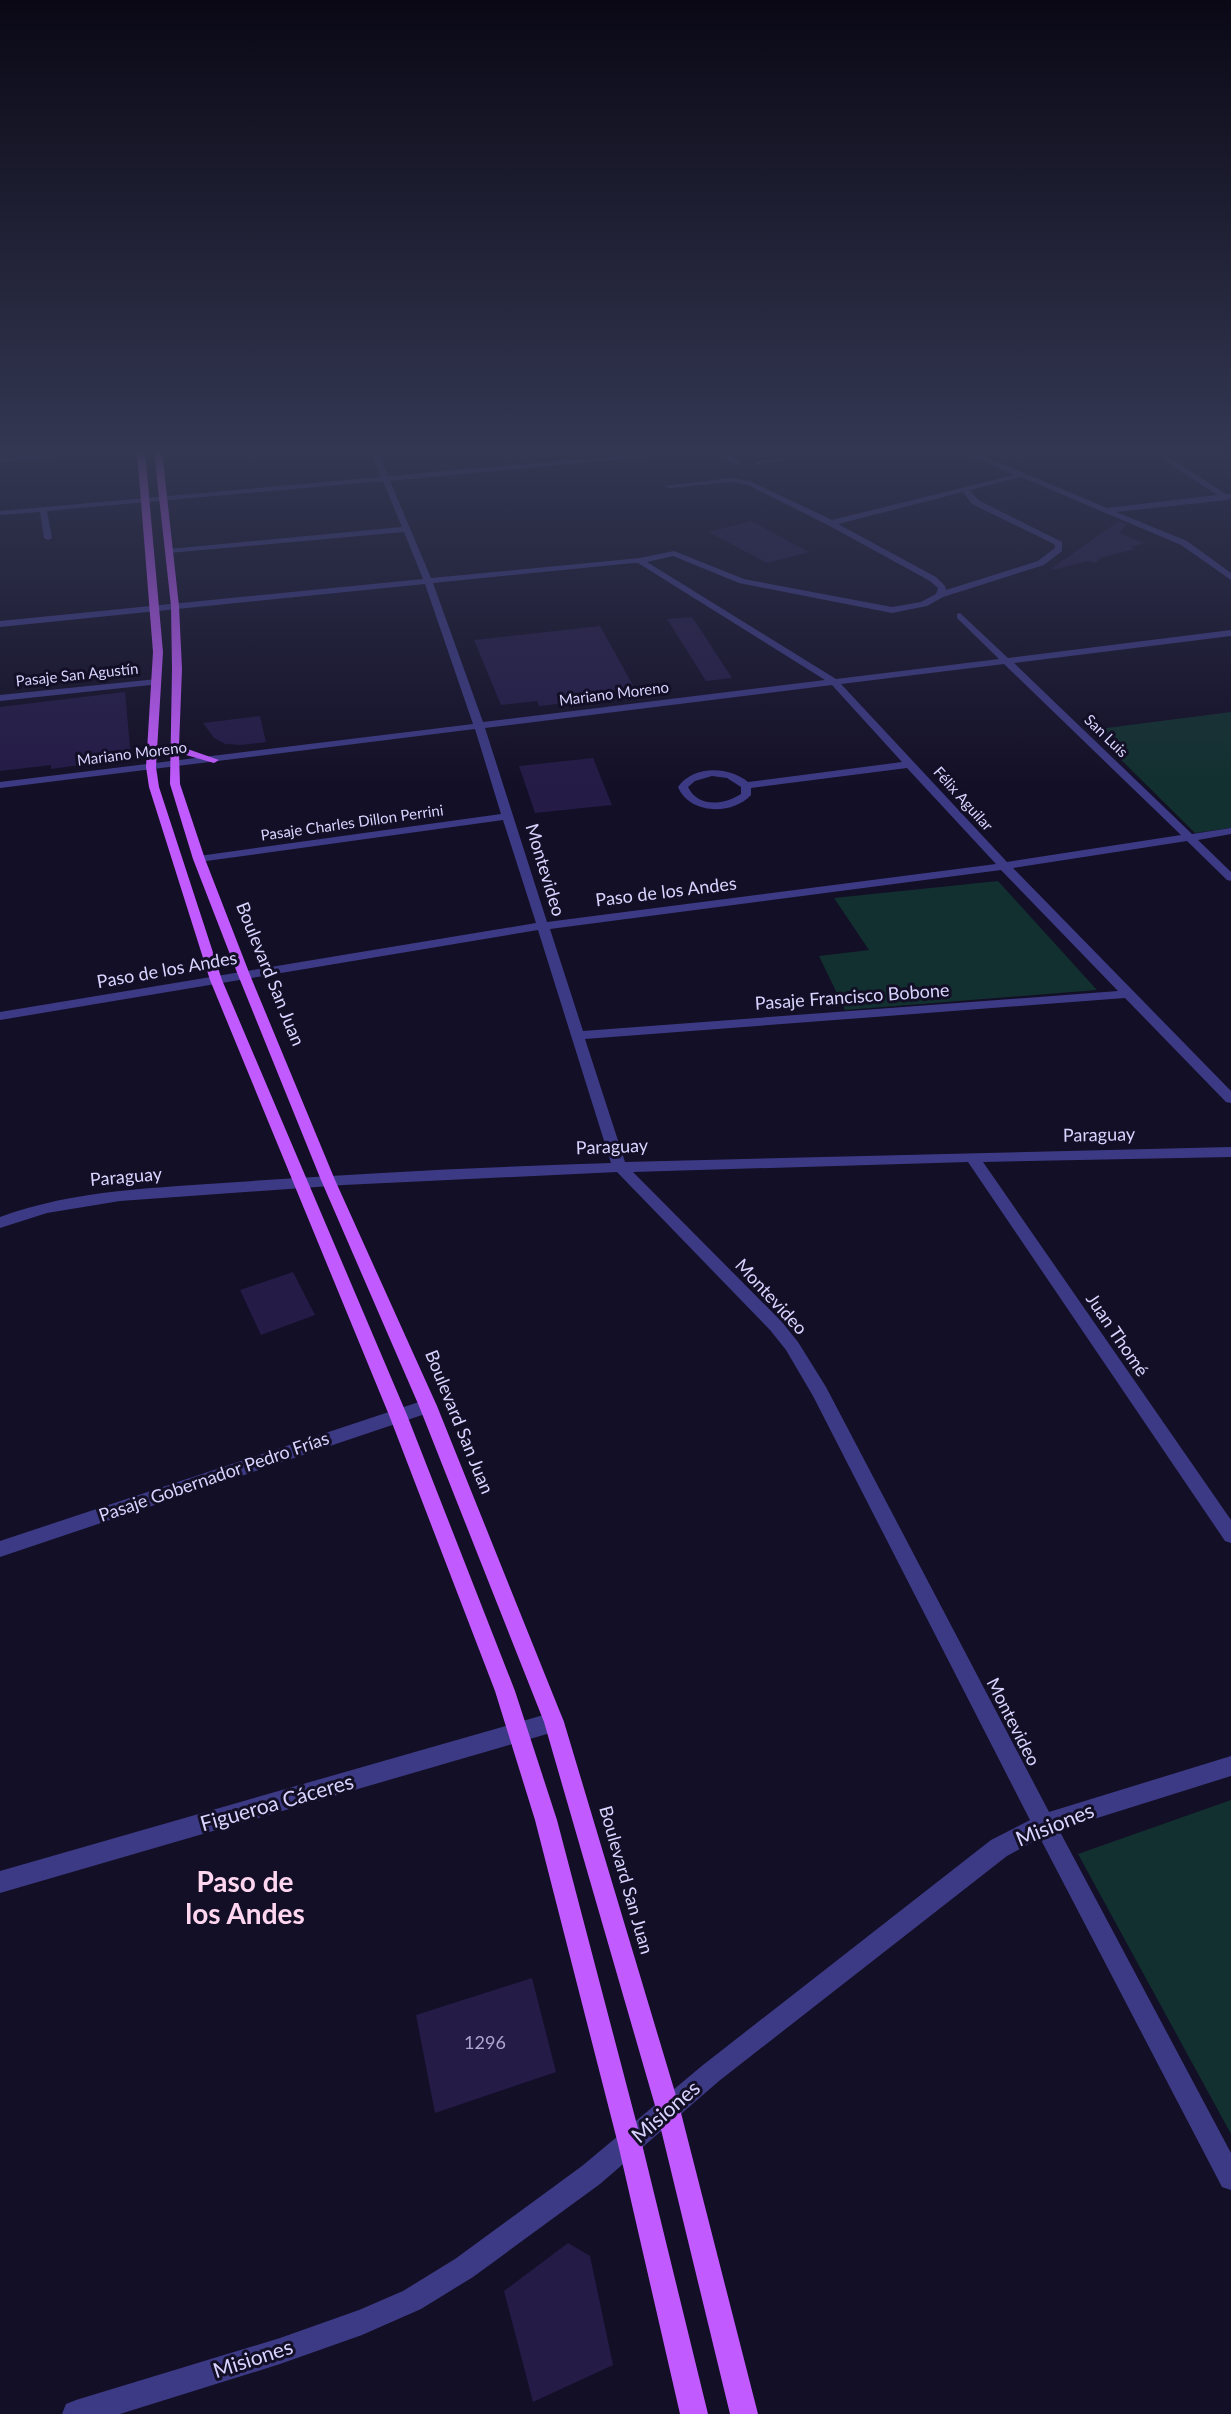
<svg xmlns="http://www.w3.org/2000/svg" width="1231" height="2414" viewBox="0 0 1231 2414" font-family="Lato,sans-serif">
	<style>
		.green { fill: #12302f }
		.building { fill: #241b47 }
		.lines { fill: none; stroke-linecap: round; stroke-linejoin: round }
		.path { stroke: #2fb8b0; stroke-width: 2; stroke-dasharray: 1.5 2; stroke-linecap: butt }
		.minor { fill: #3d3a85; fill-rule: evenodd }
		.major { fill: #c25bff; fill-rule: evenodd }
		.labels { text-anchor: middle; stroke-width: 6; stroke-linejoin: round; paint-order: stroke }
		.far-street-label { font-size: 15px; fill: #d9d4ff; stroke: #130f26 }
		.street-label { font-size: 18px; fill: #d9d4ff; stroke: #130f26 }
		.near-number-label { font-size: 18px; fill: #aca6d1 }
		.near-street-label { font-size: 21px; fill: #d9d4ff; stroke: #130f26 }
		.near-district-label { font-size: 28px; font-weight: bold; fill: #ffd6f0; stroke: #130f26 }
	</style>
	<rect width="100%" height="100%" fill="#130f26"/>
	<path class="green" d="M 1231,712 L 1231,828 L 1195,833 L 1091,730 Z
		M 998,881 L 1097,990 L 845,1010 L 819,956 L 869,950 L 834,898 Z
		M 1231,1800 L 1231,2134 L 1078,1854 Z"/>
	<path class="building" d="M 751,521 L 809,552 L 767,563 L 709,532 Z
		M 1119,521 L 1126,524 L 1119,533 L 1144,543 L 1131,547 L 1135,549 L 1100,558 L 1096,563 L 1088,561 L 1053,570 L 1052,568 Z
		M 692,617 L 704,635 L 732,678 L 706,681 L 667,619 Z
		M 600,626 L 635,689 L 608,691 L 612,698 L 539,706 L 537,701 L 501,705 L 474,640 Z
		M 125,692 L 131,758 L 51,769 L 51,765 L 0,771 L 0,707 Z
		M 260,716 L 266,742 L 241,745 L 225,744 L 214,738 L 203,723 Z
		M 593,758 L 612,805 L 535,813 L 519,766 Z
		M 293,1272 L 315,1315 L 261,1335 L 240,1290 Z
		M 532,1978 L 556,2072 L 435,2113 L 416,2015 Z
		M 568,2243 L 590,2256 L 613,2365 L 533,2402 L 504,2291 Z"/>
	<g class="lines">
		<path class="path" d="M 755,464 L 786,458"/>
		<path class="minor" d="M 79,451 L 114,451 L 0,462 L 0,458 Z
			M 371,451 L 378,451 L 388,476 L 673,451 L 706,451 L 390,481 L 431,578 L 640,558 L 674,551 L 744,579 L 892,607 L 921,602 L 936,594 L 938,588 L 930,581 L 828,525 L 748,485 L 731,482 L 669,488 L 665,486 L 731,478 L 750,481 L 832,520 L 1014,475 L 961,451 L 971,451 L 1107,508 L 1217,495 L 1150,451 L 1159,451 L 1226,494 L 1231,494 L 1231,498 L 1227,500 L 1116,512 L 1187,541 L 1231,573 L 1231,580 L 1181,545 L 1021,477 L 970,490 L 978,500 L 1062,542 L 1062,551 L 1044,565 L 943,597 L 927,606 L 892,613 L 739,583 L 673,556 L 647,562 L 836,679 L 999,659 L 957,618 L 957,614 L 960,613 L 1008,658 L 1231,630 L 1231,636 L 1014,663 L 1192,834 L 1231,828 L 1231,834 L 1198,840 L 1231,872 L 1231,881 L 1227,880 L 1187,841 L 1013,868 L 1231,1091 L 1231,1103 L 1226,1102 L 1125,998 L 585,1039 L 625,1162 L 1231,1147 L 1231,1157 L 983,1162 L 1231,1520 L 1231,1543 L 1225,1541 L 968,1162 L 633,1172 L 782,1322 L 798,1342 L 826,1387 L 1049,1812 L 1231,1756 L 1231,1776 L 1059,1830 L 1231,2153 L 1231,2190 L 1222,2187 L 1040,1838 L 1007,1856 L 719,2081 L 600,2184 L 473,2277 L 421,2309 L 362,2335 L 280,2364 L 120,2414 L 62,2414 L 66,2404 L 76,2400 L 280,2338 L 359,2310 L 403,2291 L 455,2259 L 582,2166 L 703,2065 L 991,1840 L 1030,1820 L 813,1396 L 786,1350 L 770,1330 L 617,1172 L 344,1185 L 120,1201 L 47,1213 L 0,1228 L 0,1217 C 76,1189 158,1188 238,1182 C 362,1173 486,1167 611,1163 L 538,930 L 0,1020 L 0,1012 L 536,923 L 503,820 L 199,862 L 193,859 L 199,856 L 501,814 L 475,729 L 0,788 L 0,782 L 473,724 L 425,584 L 0,627 L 0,621 L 423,579 L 404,532 L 169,553 L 165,551 L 169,549 L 402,527 L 383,481 L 47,511 L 52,538 L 48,540 L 44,538 L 40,512 L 0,515 L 0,511 L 381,477 ZM 963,492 L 972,504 L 1048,541 L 1055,545 L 1055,548 L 1038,561 L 946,590 L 945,586 L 936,577 L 838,524 ZM 633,563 L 638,563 L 825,680 L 483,722 L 433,583 ZM 1004,664 L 1181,835 L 1007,862 L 841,684 ZM 832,685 L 902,762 L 748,782 C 729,766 693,765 678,787 C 689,814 732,816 751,795 L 751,788 L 907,768 L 996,864 L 547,922 L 485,728 ZM 712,776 L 727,778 L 741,787 L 741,794 C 724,805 698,808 688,787 L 695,781 ZM 1001,870 L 1118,991 L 583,1031 L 550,929 Z
			M 714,451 L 723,451 L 743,463 L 736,465 Z
			M 157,679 L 160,680 L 160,684 L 0,701 L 0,695 Z
			M 428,1399 L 434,1401 L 437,1406 L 434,1411 L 0,1557 L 0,1541 Z
			M 554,1712 L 561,1715 L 564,1722 L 561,1729 L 554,1732 L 0,1893 L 0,1871 Z"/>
		<path class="major" d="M 137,451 L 145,451 L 163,652 L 156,767 L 159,787 L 222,980 L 407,1415 L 515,1691 L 557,1820 L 642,2144 L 708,2414 L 680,2414 L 618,2144 L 535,1820 L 495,1691 L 389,1415 L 210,980 L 149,787 L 146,767 L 153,652 Z
			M 154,451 L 162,451 L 179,606 L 182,669 L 179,746 L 219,760 L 214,763 L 179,753 L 180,784 L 205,859 L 250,975 L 335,1180 L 437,1406 L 564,1722 L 680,2109 L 758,2414 L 730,2414 L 656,2109 L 544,1722 L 419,1406 L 321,1180 L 238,975 L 193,859 L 170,784 L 172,669 L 171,606 Z"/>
	</g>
	<linearGradient id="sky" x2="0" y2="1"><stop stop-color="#0a0815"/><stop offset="0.57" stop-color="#333752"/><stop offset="1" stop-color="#333752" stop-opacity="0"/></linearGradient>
	<rect width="1231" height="789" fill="url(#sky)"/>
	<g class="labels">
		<g class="far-street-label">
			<text transform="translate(77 675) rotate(-6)" y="5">Pasaje San Agustín</text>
			<text transform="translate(614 694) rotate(-7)" y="5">Mariano Moreno</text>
			<text transform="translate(1106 736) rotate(44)" y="5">San Luis</text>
			<text transform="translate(132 754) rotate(-7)" y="5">Mariano Moreno</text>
			<text transform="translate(963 799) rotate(48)" y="5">Félix Aguilar</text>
			<text transform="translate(352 823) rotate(-8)" y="5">Pasaje Charles Dillon Perrini</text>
		</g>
		<g class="street-label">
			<text transform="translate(545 870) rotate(73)" y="6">Montevideo</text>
			<text transform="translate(666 892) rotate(-7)" y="6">Paso de los Andes</text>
			<text transform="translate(167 970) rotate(-10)" y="6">Paso de los Andes</text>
			<text transform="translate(270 974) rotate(68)" y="6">Boulevard San Juan</text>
			<text transform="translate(852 997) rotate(-4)" y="6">Pasaje Francisco Bobone</text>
			<text transform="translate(1099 1135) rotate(-1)" y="6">Paraguay</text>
			<text transform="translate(612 1147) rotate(-2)" y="6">Paraguay</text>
			<text transform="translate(126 1177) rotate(-5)" y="6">Paraguay</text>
			<text transform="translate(771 1297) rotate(47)" y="6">Montevideo</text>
			<text transform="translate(1117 1335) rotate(56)" y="6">Juan Thomé</text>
			<text transform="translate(459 1422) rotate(68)" y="6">Boulevard San Juan</text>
			<text transform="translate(214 1477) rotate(-19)" y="6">Pasaje Gobernador Pedro Frías</text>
			<text transform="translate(1013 1722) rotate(63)" y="6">Montevideo</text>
			<text transform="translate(626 1880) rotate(74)" y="6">Boulevard San Juan</text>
		</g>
		<g class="near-number-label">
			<text x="485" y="2049">1296</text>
		</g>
		<g class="near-street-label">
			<text transform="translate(277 1803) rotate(-16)" y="7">Figueroa Cáceres</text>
			<text transform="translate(1055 1825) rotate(-22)" y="7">Misiones</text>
			<text transform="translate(666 2112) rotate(-41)" y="7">Misiones</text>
			<text transform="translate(253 2359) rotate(-18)" y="7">Misiones</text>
		</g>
		<g class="near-district-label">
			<text x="245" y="1892">Paso de<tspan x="245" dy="32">los Andes</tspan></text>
		</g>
	</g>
</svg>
